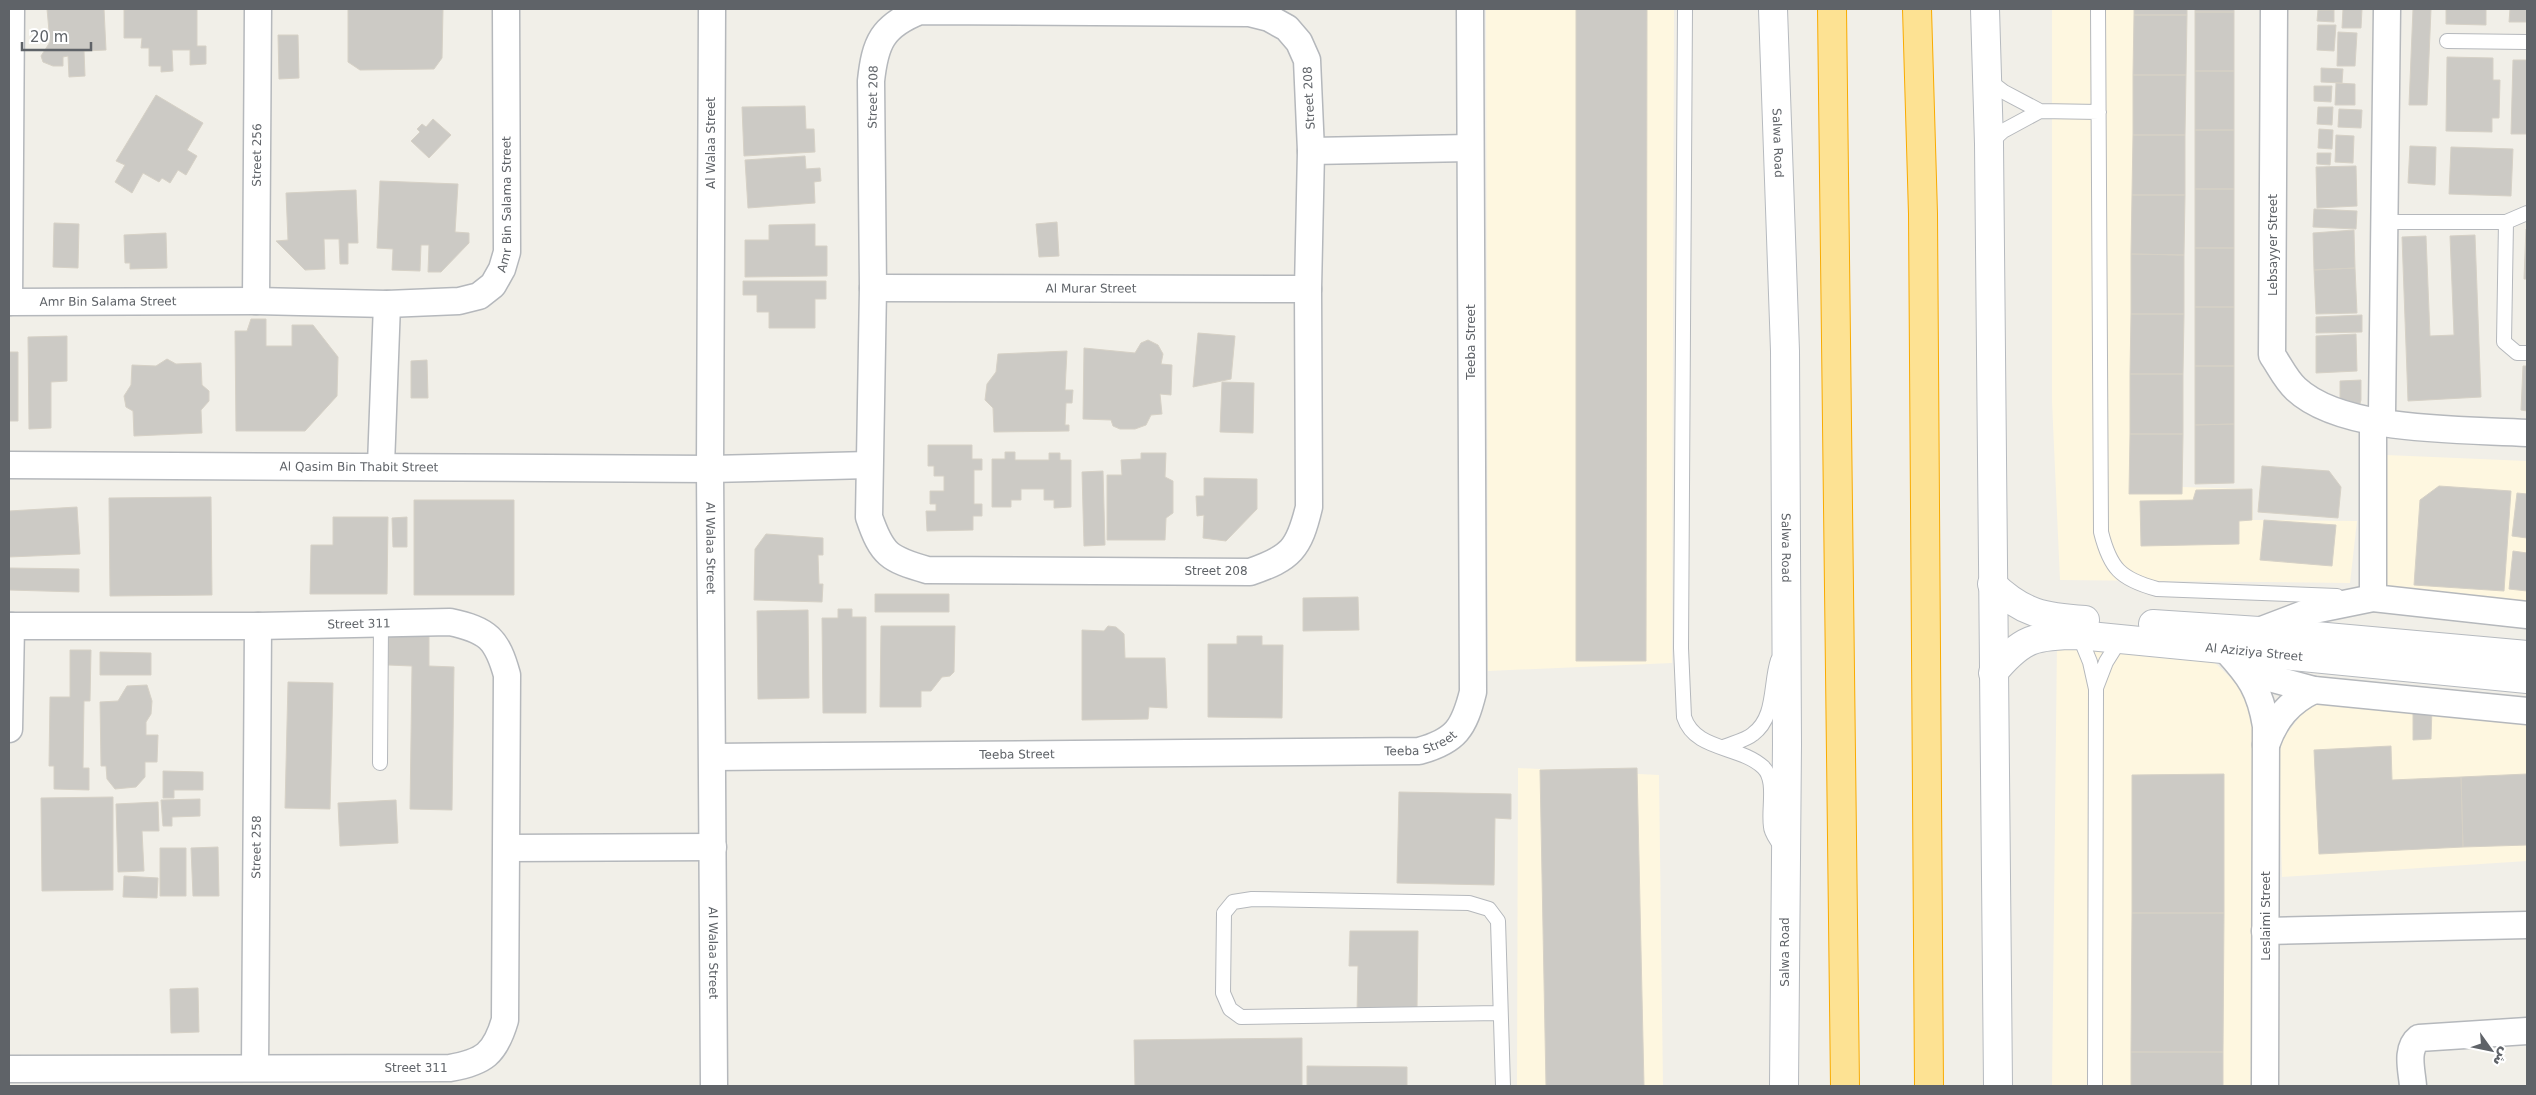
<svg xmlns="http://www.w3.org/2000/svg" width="2536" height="1095" viewBox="0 0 2536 1095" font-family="'DejaVu Sans',Cairo,sans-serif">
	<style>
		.commercial { fill: #fef7e0 }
		.building { fill: #cccac5; stroke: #d6d1c6 }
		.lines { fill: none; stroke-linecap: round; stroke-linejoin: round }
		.lane-casing { stroke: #b5b8bc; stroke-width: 16 }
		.street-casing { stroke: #b5b8bc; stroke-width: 29 }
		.secondary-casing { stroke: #b6babf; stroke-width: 30 }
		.highway-casing { stroke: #f9ab00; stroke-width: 30 }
		.lane { stroke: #fff; stroke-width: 14 }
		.street { stroke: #fff; stroke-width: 26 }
		.secondary { stroke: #fff; stroke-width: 28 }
		.highway { stroke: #fde293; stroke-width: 28 }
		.labels { text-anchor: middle; stroke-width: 4.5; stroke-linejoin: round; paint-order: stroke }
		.street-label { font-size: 12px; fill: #5f6368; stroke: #fff }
	</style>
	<rect width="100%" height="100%" fill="#f1efe8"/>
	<path class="commercial" d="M 1486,9 L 1674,9 L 1672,663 L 1488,671 Z
		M 2052,9 L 2186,9 L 2182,487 L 2252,489 L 2253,520 L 2357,521 L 2350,583 L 2060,580 L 2052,402 Z
		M 2386,455 L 2527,461 L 2527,605 L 2384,589 Z
		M 2057,642 L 2128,645 L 2215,663 L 2248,694 L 2256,746 L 2254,1086 L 2052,1086 Z
		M 2313,699 L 2527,722 L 2527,861 L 2282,877 L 2278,745 Z
		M 1518,768 L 1659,775 L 1663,1086 L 1517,1086 Z"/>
	<path class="building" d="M 47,9 L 104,9 L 106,50 L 84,51 L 85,76 L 69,77 L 68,56 L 63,57 L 63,66 L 53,66 L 43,62 L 41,56 L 50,42 Z
		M 136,9 L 197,9 L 197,46 L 206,46 L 206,64 L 190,65 L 190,50 L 172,50 L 173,71 L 161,72 L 161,66 L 149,66 L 149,48 L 141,48 L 142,38 L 124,38 L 124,10 Z
		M 348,9 L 443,9 L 442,58 L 434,69 L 360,70 L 348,62 Z
		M 1576,9 L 1647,9 L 1646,661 L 1576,661 Z
		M 2134,9 L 2187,9 L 2187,15 L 2134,15 Z
		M 2195,9 L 2234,9 L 2234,12 L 2195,12 Z
		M 2343,9 L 2362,9 L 2361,28 L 2342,28 Z
		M 2413,9 L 2431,9 L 2427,105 L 2409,105 Z
		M 2446,9 L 2486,9 L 2486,25 L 2446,24 Z
		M 2510,9 L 2527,9 L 2527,22 L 2509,22 Z
		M 2318,10 L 2334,10 L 2334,22 L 2317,21 Z
		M 2195,12 L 2234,12 L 2234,71 L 2195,71 Z
		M 2134,15 L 2187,15 L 2186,75 L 2133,75 Z
		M 2318,25 L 2336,25 L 2334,51 L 2317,50 Z
		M 2338,32 L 2357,33 L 2355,66 L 2337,66 Z
		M 278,35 L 298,35 L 299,78 L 279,79 Z
		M 2447,57 L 2493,58 L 2493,80 L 2500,80 L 2499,118 L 2492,118 L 2492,132 L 2446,131 Z
		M 2513,60 L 2527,60 L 2527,134 L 2511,134 Z
		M 2321,68 L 2343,69 L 2342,83 L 2321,82 Z
		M 2195,71 L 2234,71 L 2234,130 L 2195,130 Z
		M 2133,75 L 2186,75 L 2185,135 L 2133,135 Z
		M 2336,83 L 2355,84 L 2355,105 L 2335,105 Z
		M 2314,86 L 2332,86 L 2331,102 L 2314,101 Z
		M 156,95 L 203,123 L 187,150 L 197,156 L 186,175 L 178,170 L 170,183 L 162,178 L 159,182 L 143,173 L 132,193 L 115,182 L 125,165 L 116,161 Z
		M 805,106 L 806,129 L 814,129 L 815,152 L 744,156 L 742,107 Z
		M 2318,107 L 2333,107 L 2332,125 L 2317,124 Z
		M 2339,109 L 2362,110 L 2361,128 L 2338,127 Z
		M 433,119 L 451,135 L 429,158 L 411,141 L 420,132 L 417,129 L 422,124 L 426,127 Z
		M 2319,129 L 2333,130 L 2332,149 L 2318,148 Z
		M 2195,130 L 2234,130 L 2234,189 L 2195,189 Z
		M 2133,135 L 2185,135 L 2185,195 L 2132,195 Z
		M 2336,135 L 2354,136 L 2353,163 L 2335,162 Z
		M 2410,146 L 2436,147 L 2435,185 L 2408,183 Z
		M 2451,147 L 2513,149 L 2511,196 L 2449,194 Z
		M 2317,153 L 2331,153 L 2330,165 L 2317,164 Z
		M 805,156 L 806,169 L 820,168 L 821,181 L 814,182 L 815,203 L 748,208 L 745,160 Z
		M 2356,166 L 2357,206 L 2317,208 L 2316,167 Z
		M 380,181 L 458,184 L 455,232 L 469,233 L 469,243 L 441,272 L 428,272 L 429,245 L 421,245 L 420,271 L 392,270 L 393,249 L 377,248 Z
		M 2195,189 L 2234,189 L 2234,248 L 2195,248 Z
		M 356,190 L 358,243 L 348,243 L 348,264 L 340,264 L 339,239 L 324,239 L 325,269 L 305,270 L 276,241 L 288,240 L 286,193 Z
		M 2132,195 L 2185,195 L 2184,255 L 2131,254 Z
		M 2314,209 L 2357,211 L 2356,229 L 2313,227 Z
		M 1057,222 L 1059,256 L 1039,257 L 1036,224 Z
		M 54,223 L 79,224 L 78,268 L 53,267 Z
		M 815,224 L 815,246 L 827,246 L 827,276 L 745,277 L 745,240 L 769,240 L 769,225 Z
		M 2526,229 L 2527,229 L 2527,279 L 2524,279 Z
		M 2354,230 L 2355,268 L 2314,270 L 2313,233 Z
		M 166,233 L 167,268 L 130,269 L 130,263 L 125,263 L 124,235 Z
		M 2475,235 L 2481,397 L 2408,401 L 2402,237 L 2426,236 L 2430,336 L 2454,335 L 2450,236 Z
		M 2195,248 L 2234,248 L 2234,307 L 2195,307 Z
		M 2131,254 L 2184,255 L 2184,314 L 2131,314 Z
		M 2355,268 L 2357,313 L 2316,314 L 2314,270 Z
		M 743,281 L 826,281 L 826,299 L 815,299 L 815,328 L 769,328 L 769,312 L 757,312 L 757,295 L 743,295 Z
		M 2195,307 L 2234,307 L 2234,366 L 2195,366 Z
		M 2131,314 L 2184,314 L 2183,374 L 2130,374 Z
		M 2362,315 L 2362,332 L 2316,333 L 2316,317 Z
		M 251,319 L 266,319 L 266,346 L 292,346 L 292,325 L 313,325 L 338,357 L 337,396 L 305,431 L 236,431 L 235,331 L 247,331 Z
		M 1198,333 L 1235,336 L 1231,379 L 1193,387 Z
		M 2356,334 L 2357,371 L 2316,373 L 2316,336 Z
		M 67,336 L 67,381 L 51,382 L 51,428 L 29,429 L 28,337 Z
		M 1148,340 L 1158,345 L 1163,354 L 1161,364 L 1172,365 L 1171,395 L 1160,394 L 1162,414 L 1151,415 L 1146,425 L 1135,429 L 1120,429 L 1113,426 L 1111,420 L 1083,419 L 1084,348 L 1135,353 L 1141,343 Z
		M 1067,351 L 1065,390 L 1073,390 L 1072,403 L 1066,403 L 1065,425 L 1069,425 L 1069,431 L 994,432 L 993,408 L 985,400 L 987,384 L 996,372 L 998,354 Z
		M 9,352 L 18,352 L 18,421 L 9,421 Z
		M 167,359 L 176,364 L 201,363 L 202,385 L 209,391 L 209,401 L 201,410 L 202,433 L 134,436 L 133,411 L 126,407 L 124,396 L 131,385 L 132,365 L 156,366 Z
		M 427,360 L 428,398 L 411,398 L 411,361 Z
		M 2195,366 L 2234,366 L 2234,424 L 2195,425 Z
		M 2523,366 L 2527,366 L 2527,411 L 2521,410 Z
		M 2130,374 L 2183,374 L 2183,434 L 2130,434 Z
		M 2361,380 L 2361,400 L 2357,413 L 2340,400 L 2340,381 Z
		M 1222,382 L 1254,383 L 1253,433 L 1220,432 Z
		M 2234,424 L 2234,483 L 2195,484 L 2195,425 Z
		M 2130,434 L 2183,434 L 2182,494 L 2129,494 Z
		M 928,445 L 972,445 L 972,459 L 982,459 L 982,470 L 974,470 L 974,504 L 982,504 L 982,516 L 973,516 L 973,530 L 927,531 L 926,511 L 936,511 L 936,504 L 930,504 L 930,491 L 944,491 L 944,476 L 934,476 L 934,466 L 928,466 Z
		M 1005,452 L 1015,452 L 1015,460 L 1049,460 L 1049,453 L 1060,453 L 1060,460 L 1071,460 L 1071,507 L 1054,508 L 1054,500 L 1044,500 L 1044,489 L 1021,489 L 1021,500 L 1011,500 L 1011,507 L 992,507 L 992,459 L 1005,459 Z
		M 1141,453 L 1166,453 L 1165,477 L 1173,481 L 1173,513 L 1166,518 L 1165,540 L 1107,540 L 1107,475 L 1122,475 L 1121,460 L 1141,459 Z
		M 2262,466 L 2329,471 L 2341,487 L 2338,518 L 2258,512 Z
		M 1103,471 L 1105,545 L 1084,546 L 1082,472 Z
		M 1204,478 L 1257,479 L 1257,509 L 1226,541 L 1203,538 L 1204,515 L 1197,516 L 1196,496 L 1204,496 Z
		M 2439,486 L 2511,491 L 2504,591 L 2414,585 L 2420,500 Z
		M 2252,489 L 2252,520 L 2239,521 L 2239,544 L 2141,546 L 2140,501 L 2193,500 L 2196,490 Z
		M 2517,493 L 2527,494 L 2527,538 L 2512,536 Z
		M 211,497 L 212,595 L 110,596 L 109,498 Z
		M 414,500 L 514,500 L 514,595 L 414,595 Z
		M 77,507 L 80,554 L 9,557 L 9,511 Z
		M 333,517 L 388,517 L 387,594 L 310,594 L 311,545 L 333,545 Z
		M 407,517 L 407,547 L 393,547 L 392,518 Z
		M 2264,520 L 2336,525 L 2332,566 L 2260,560 Z
		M 766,534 L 823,538 L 823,555 L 818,555 L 819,584 L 823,584 L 822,602 L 754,600 L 755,549 Z
		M 2513,551 L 2527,553 L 2527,591 L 2509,589 Z
		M 9,568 L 79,569 L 79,592 L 9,590 Z
		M 875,594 L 949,594 L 949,612 L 875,612 Z
		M 1358,597 L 1359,630 L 1303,631 L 1303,598 Z
		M 838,609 L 852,609 L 852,617 L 866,617 L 866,713 L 823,713 L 822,618 L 838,618 Z
		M 808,610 L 809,698 L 758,699 L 757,611 Z
		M 881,626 L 955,626 L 954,672 L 950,676 L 942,677 L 931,691 L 921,691 L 921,707 L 880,707 Z
		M 1108,626 L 1116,627 L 1124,634 L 1125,658 L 1165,658 L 1167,708 L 1149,707 L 1148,719 L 1082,720 L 1082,630 L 1104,631 Z
		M 388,633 L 429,634 L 429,666 L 454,667 L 452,810 L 410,809 L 412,666 L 388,665 Z
		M 1237,636 L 1262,636 L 1262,645 L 1283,645 L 1282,718 L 1208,717 L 1208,644 L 1237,644 Z
		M 70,650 L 91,650 L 90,701 L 84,701 L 83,768 L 89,768 L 89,790 L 54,789 L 54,766 L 49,766 L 50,697 L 70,697 Z
		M 100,652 L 151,653 L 151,675 L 100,675 Z
		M 288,682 L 333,683 L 330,809 L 285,808 Z
		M 147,685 L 152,701 L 151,714 L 146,722 L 146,735 L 158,735 L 157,762 L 145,762 L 145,777 L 136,787 L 115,789 L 107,779 L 106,766 L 101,766 L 100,702 L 118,701 L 127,686 Z
		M 2413,707 L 2432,707 L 2431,739 L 2413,740 Z
		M 2391,746 L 2392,780 L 2461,777 L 2463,847 L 2319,854 L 2314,750 Z
		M 1637,768 L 1644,1086 L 1546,1086 L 1540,770 Z
		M 163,771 L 203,772 L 203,790 L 174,790 L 174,798 L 163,798 Z
		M 2224,774 L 2224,913 L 2132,913 L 2132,775 Z
		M 2527,774 L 2527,845 L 2463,847 L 2461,777 Z
		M 1399,792 L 1511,794 L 1511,819 L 1495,818 L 1494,885 L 1397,883 Z
		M 113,797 L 113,890 L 42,891 L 41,798 Z
		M 200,799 L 200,816 L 172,817 L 172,826 L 163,826 L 161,800 Z
		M 396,800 L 398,843 L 340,846 L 338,803 Z
		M 158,802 L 159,831 L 142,831 L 144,871 L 118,872 L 116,804 Z
		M 218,847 L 219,896 L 193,896 L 191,848 Z
		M 160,848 L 186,848 L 186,896 L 160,896 Z
		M 124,876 L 158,878 L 157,898 L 123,897 Z
		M 2132,913 L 2224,913 L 2223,1052 L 2131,1052 Z
		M 1350,931 L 1418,931 L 1417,1009 L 1357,1013 L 1358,966 L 1349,966 Z
		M 198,988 L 199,1032 L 171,1033 L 170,989 Z
		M 1302,1038 L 1302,1086 L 1135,1086 L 1134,1040 Z
		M 2131,1052 L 2223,1052 L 2223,1086 L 2131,1086 Z
		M 1307,1066 L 1407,1067 L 1407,1086 L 1307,1086 Z"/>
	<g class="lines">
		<defs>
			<path id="lane" d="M 1685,9 L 1681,648 L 1684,717 C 1695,751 1739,745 1763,767 C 1777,780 1768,809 1771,827 C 1771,833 1778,841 1781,847
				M 2098,9 L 2101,532 C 2110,568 2120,579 2157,589 L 2337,596
				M 2447,41 L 2527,42
				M 1987,79 L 2004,92 L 2040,111 L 2099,112
				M 1989,144 L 2003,131 L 2040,111
				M 2527,213 L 2506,222 L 2504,342 L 2517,353 L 2527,353
				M 2384,222 L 2506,222
				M 2079,635 L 2090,662 L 2096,689 L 2095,1086
				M 2096,688 L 2106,662 L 2121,638
				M 1724,747 C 1733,743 1746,740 1753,734 C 1776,717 1770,684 1778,660
				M 380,763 L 381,624
				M 1500,1013 L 1241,1017 L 1230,1009 L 1223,993 L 1224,913 L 1233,902 L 1252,899 L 1469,903 L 1489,909 L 1498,921 L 1503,1086"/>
			<g id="street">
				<path id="s1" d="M 712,9 L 710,469 L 714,1086"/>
				<path d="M 2274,9 L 2272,355 C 2279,365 2286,380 2296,389 C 2343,433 2464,429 2527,433"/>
				<path d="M 920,11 L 1249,13 L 1269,18 L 1287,28 L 1299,42 L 1307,60 L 1311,151 L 1308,289 L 1309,507 C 1299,549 1291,558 1250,572 L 927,570 C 889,559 882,555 869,517 L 873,288 L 871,81 C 875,43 882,26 920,11 Z"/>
				<path d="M 1311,151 L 1470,148"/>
				<path id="s2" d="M 873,288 L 1308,289"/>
				<path id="s3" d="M 256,301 L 258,9"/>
				<path id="s4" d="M 9,302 L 256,301 L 387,304 L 459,301 L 479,296 L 493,285 L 502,269 L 507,252 L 506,9"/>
				<path d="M 9,302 L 11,9"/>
				<path d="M 2373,423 L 2382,414 L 2387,9"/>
				<path id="s5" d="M 9,465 L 710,469 L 869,465"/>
				<path d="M 381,465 L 387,304"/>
				<path d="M 2373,598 L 2373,423"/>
				<path id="s6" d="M 9,626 L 258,626 L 450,622 C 488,630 497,639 507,675 L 505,1020 C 495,1054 484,1062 450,1068 L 9,1069"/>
				<path d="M 2259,631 L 2314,610 L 2373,598 L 2527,615"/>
				<path d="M 2226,650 C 2250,676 2260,690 2266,726 L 2265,1086"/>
				<path d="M 2247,672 L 2314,690 L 2527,711"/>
				<path d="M 9,729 L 11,626"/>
				<path d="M 2266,745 C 2275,719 2289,702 2314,690"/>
				<path id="s7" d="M 713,757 L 1419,751 C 1456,741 1464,728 1473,692 L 1470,9"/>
				<path d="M 507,848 L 713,847"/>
				<path d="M 2265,931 L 2527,925"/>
				<path id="s8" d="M 255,1068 L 258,626"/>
				<path d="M 2413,1086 C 2412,1071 2405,1049 2419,1038 L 2527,1031"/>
			</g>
			<g id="secondary">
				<path id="s9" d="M 1773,9 L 1785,351 L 1787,744 L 1784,1086"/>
				<path d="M 1985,9 L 1989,144 L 1998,1086"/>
				<path d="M 1992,584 C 2023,614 2044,617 2085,620"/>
				<path d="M 2153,624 L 2259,631 L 2527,655"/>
				<path id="s10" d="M 1993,673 C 2022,638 2035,635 2079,635 L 2527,679"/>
			</g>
			<path id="highway" d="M 1832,9 L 1845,1086
				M 1917,9 L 1923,214 L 1929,1086"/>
		</defs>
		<use href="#lane" class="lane-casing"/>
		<use href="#street" class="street-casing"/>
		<use href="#secondary" class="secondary-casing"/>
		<use href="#highway" class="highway-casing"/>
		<use href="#lane" class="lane"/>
		<use href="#street" class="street"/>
		<use href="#secondary" class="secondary"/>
		<use href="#highway" class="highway"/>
	</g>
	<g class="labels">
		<g class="street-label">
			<text transform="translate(873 97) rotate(-89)" y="4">Street 208</text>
			<text transform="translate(1309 98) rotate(-93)" y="4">Street 208</text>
			<text transform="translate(711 143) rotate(-90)" y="4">Al Walaa Street</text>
			<text dy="4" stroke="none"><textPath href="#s9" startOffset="134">Salwa Road</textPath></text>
			<text dy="4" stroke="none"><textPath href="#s3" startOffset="146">Street 256</textPath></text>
			<text dy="4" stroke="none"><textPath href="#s4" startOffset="572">Amr Bin Salama Street</textPath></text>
			<text transform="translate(2273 245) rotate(-90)" y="4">Lebsayyer Street</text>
			<text dy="4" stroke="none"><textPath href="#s2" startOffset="218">Al Murar Street</textPath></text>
			<text dy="4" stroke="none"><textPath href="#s4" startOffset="99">Amr Bin Salama Street</textPath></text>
			<text transform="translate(1471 342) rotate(-90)" y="4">Teeba Street</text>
			<text dy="4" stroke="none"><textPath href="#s5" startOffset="350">Al Qasim Bin Thabit Street</textPath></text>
			<text dy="4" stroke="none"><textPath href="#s9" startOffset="539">Salwa Road</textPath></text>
			<text dy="4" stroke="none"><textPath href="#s1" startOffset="539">Al Walaa Street</textPath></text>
			<text x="1216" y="575">Street 208</text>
			<text dy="4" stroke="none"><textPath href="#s6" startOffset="350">Street 311</textPath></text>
			<text dy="4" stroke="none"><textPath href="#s10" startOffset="275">Al Aziziya Street</textPath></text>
			<text dy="4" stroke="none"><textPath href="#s7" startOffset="709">Teeba Street</textPath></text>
			<text dy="4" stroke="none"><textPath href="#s7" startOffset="304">Teeba Street</textPath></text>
			<text dy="4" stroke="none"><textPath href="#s8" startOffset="221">Street 258</textPath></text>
			<text transform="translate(2266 916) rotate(-90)" y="4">Leslaimi Street</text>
			<text dy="4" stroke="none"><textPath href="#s1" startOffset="944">Al Walaa Street</textPath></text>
			<text transform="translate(1785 952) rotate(-90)" y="4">Salwa Road</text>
			<text x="416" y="1072">Street 311</text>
		</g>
	</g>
	<rect width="2536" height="1095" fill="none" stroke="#5f6368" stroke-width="20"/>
	<g transform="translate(2491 1050) rotate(123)" stroke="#ffffff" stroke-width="4" paint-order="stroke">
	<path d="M0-4L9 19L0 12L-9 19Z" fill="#5f6368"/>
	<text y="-8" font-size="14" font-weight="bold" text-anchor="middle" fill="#5f6368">ش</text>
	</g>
	<path d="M22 42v8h69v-8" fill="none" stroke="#5f6368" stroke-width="2.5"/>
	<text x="30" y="42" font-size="15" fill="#5f6368" stroke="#ffffff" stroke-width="4" paint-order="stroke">20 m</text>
</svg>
